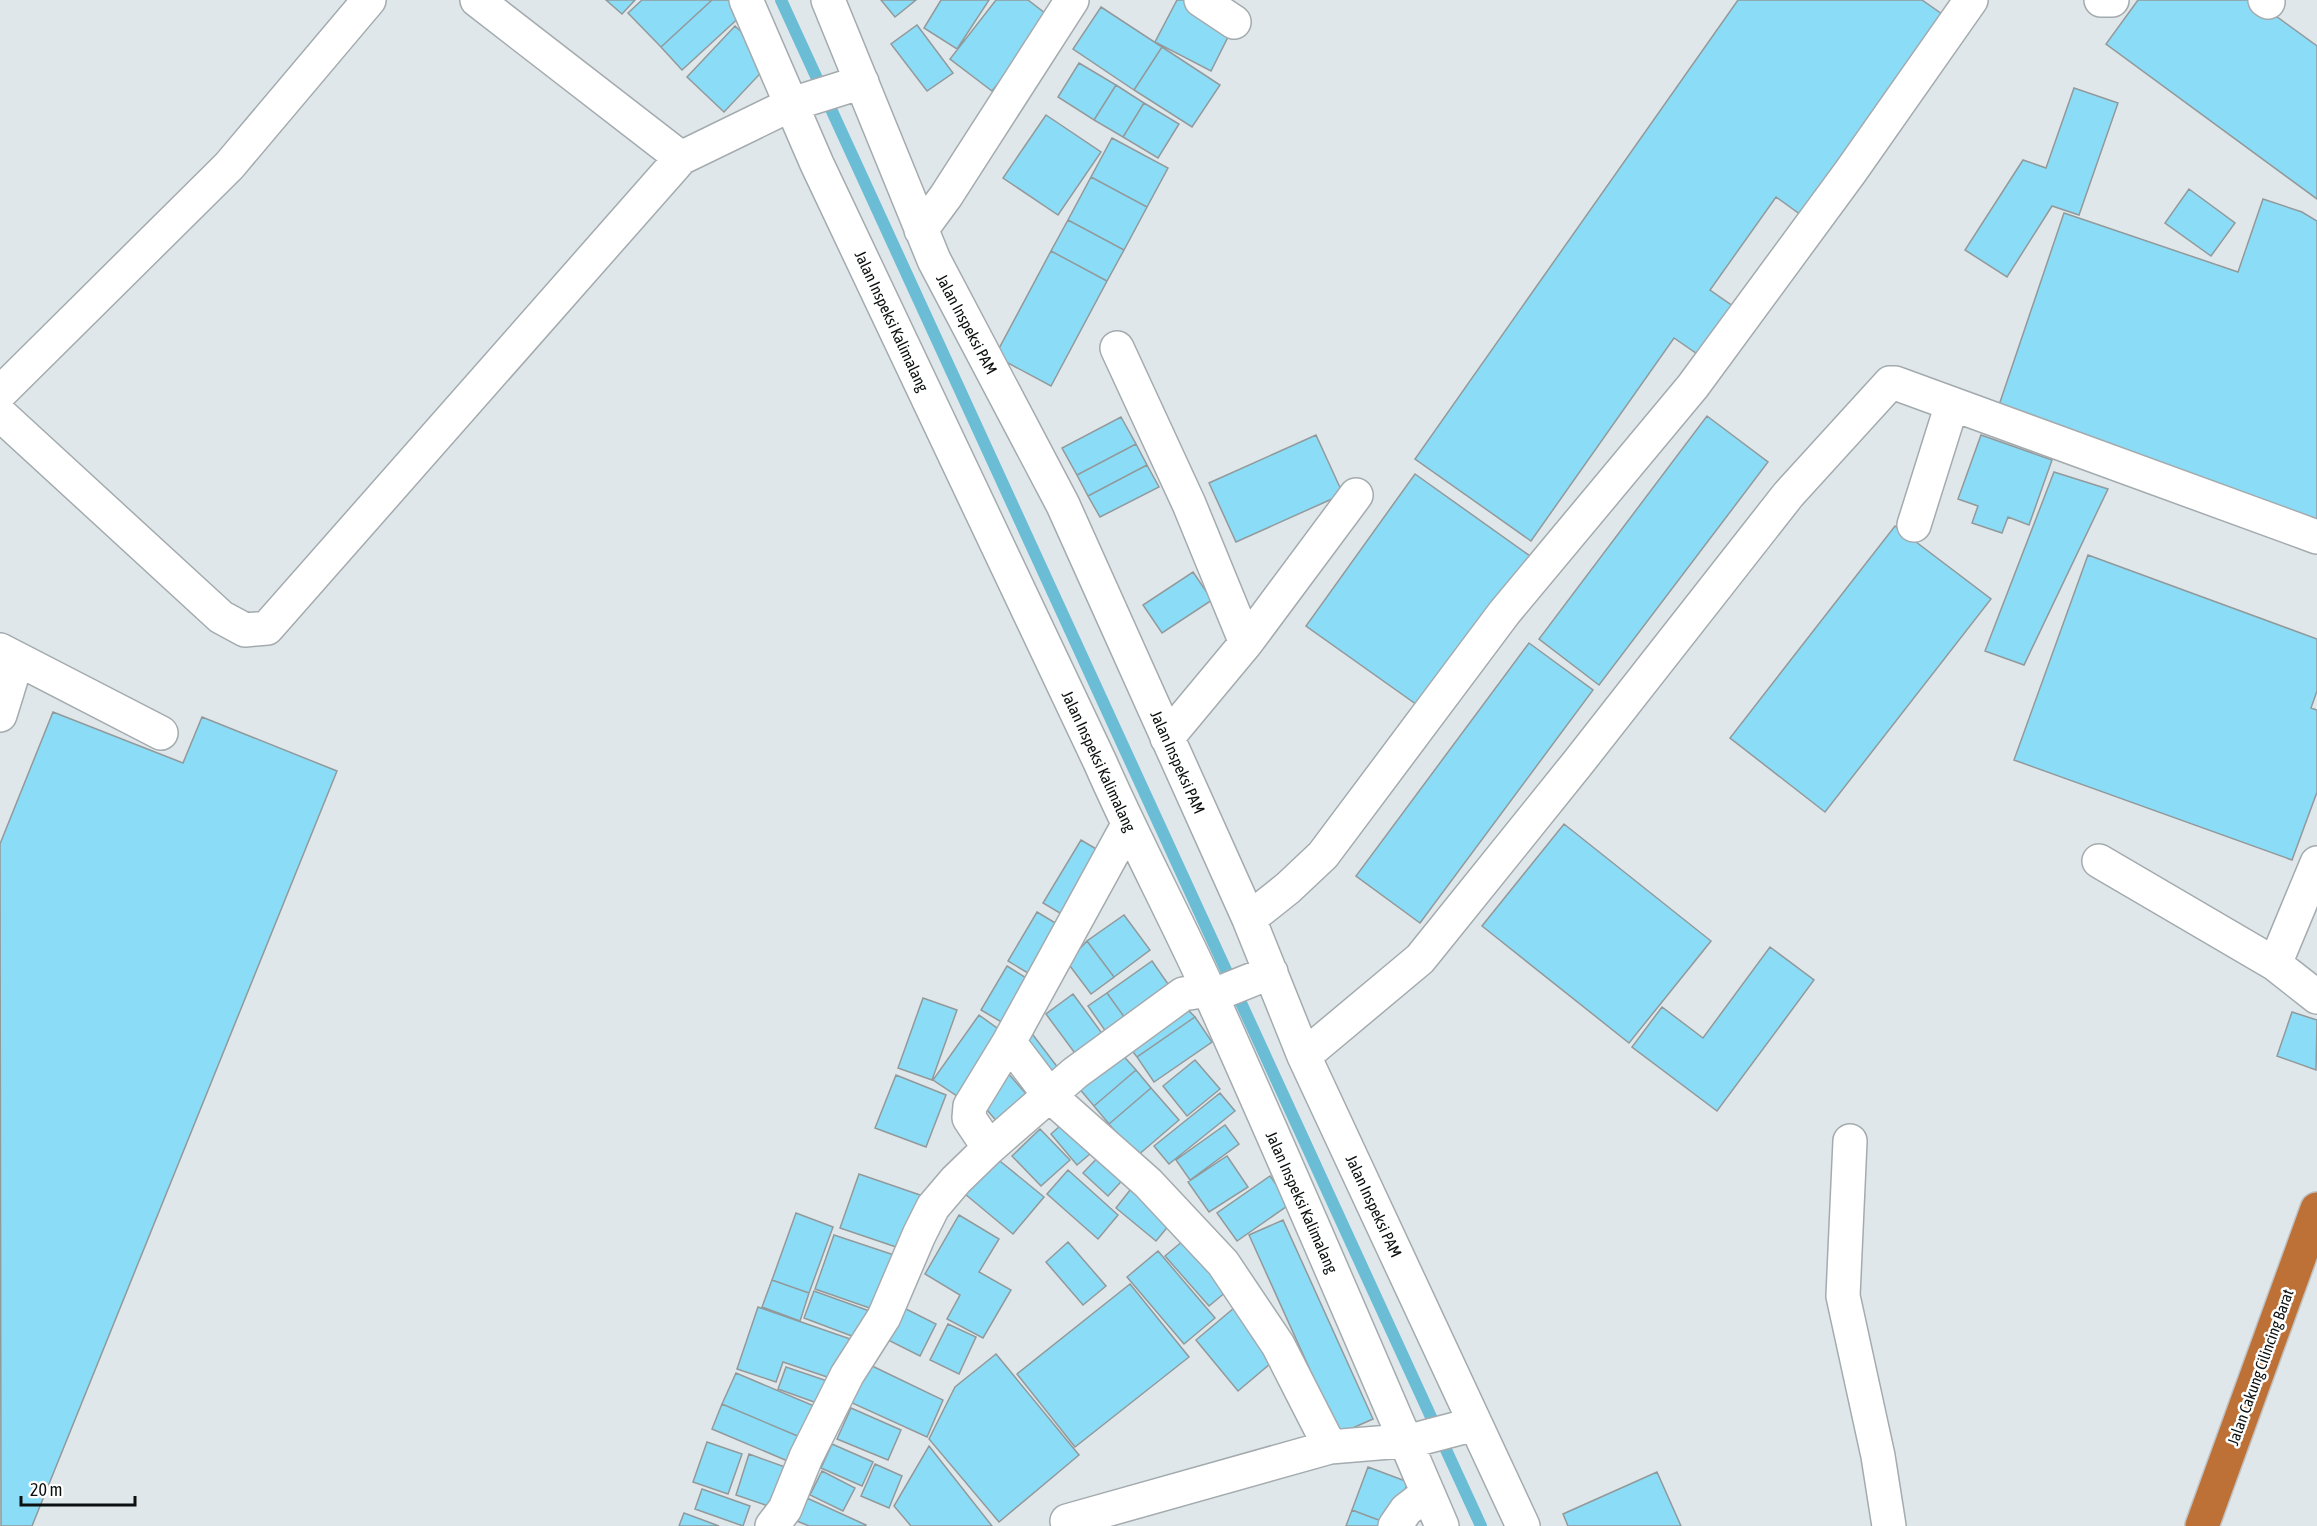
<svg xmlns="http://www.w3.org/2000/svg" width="2317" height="1526" viewBox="0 0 2317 1526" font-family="'Asap Condensed',sans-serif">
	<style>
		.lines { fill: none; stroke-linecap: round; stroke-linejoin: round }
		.stream { stroke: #6bbdd6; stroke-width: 12 }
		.building { fill: #8bddf7; stroke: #92999b; stroke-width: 1.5 }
		.minor-casing { stroke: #a4abae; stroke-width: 36 }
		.highway-casing { stroke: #c0c1c1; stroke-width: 36 }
		.minor { stroke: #fff; stroke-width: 33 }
		.highway { stroke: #be7137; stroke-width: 33 }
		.labels { text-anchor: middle; stroke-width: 5; stroke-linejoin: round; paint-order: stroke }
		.street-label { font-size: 16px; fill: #0d1010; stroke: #fff }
	</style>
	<rect width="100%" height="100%" fill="#dfe7ea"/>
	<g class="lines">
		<path class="stream" d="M 781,0 L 1481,1526"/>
	</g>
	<path class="building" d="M 606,0 L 635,0 L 622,14 Z
		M 642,0 L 712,0 L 661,47 L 628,13 Z
		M 712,0 L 732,0 L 744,13 L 682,70 L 661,47 Z
		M 881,0 L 916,0 L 895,17 Z
		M 941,0 L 989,0 L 957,49 L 924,28 Z
		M 996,0 L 1028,0 L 1050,17 L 992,91 L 950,59 Z
		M 1177,0 L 1186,0 L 1234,25 L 1211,71 L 1155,42 Z
		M 1738,0 L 1922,0 L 1949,19 L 1808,220 L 1776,197 L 1710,290 L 1740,311 L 1706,360 L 1674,338 L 1531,541 L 1415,459 Z
		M 2138,0 L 2254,0 L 2317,46 L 2317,199 L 2106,44 Z
		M 1101,7 L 1162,47 L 1134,90 L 1073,49 Z
		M 917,25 L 953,73 L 927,91 L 891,44 Z
		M 735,26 L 772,61 L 724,112 L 687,77 Z
		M 1162,47 L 1220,85 L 1192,127 L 1134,90 Z
		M 1079,63 L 1116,85 L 1094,120 L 1058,97 Z
		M 1116,85 L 1144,103 L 1123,137 L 1094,120 Z
		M 2074,88 L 2118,103 L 2079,215 L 2052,206 L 2007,277 L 1965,250 L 2023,160 L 2046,168 Z
		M 1144,103 L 1179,124 L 1158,158 L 1123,137 Z
		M 1046,115 L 1101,152 L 1058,215 L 1003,178 Z
		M 1112,138 L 1168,168 L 1147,207 L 1091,177 Z
		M 1091,177 L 1147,207 L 1124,250 L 1068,220 Z
		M 2189,189 L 2235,223 L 2211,256 L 2165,223 Z
		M 2263,199 L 2302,212 L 2317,221 L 2317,521 L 1997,411 L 2064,213 L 2238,272 Z
		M 1068,220 L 1124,250 L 1107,281 L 1051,251 Z
		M 1051,251 L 1107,281 L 1051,386 L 995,356 Z
		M 1707,416 L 1768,462 L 1599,685 L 1539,639 Z
		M 1121,417 L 1136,444 L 1077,475 L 1062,448 Z
		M 1316,435 L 1343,494 L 1236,542 L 1209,483 Z
		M 1981,435 L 2052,460 L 2029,525 L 2008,517 L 2002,533 L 1972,523 L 1978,506 L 1958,499 Z
		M 1136,444 L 1147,465 L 1088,496 L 1077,475 Z
		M 1147,465 L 1159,487 L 1100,517 L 1088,496 Z
		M 2054,472 L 2108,489 L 2024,665 L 1985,651 Z
		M 1415,474 L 1530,556 L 1420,707 L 1306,626 Z
		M 1895,526 L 1991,599 L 1825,812 L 1730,738 Z
		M 2088,555 L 2317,639 L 2317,691 L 2311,708 L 2317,710 L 2317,792 L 2292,860 L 2014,760 Z
		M 1193,572 L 1212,600 L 1162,633 L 1143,605 Z
		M 1529,643 L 1593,690 L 1420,923 L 1356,876 Z
		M 53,712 L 183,763 L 202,717 L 337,771 L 32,1526 L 1,1526 L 0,844 Z
		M 1564,824 L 1711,941 L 1629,1043 L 1482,926 Z
		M 1081,840 L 1108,856 L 1070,919 L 1043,903 Z
		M 1037,912 L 1067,930 L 1038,979 L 1008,961 Z
		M 1124,915 L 1150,950 L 1114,977 L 1087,941 Z
		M 1087,941 L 1114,977 L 1091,994 L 1067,962 Z
		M 1770,947 L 1814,980 L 1717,1111 L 1632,1047 L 1662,1007 L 1703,1038 Z
		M 1152,961 L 1175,994 L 1130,1025 L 1107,993 Z
		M 1007,966 L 1036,984 L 1010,1027 L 981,1010 Z
		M 1107,993 L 1130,1025 L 1111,1039 L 1088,1006 Z
		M 1073,994 L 1104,1036 L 1077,1056 L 1046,1014 Z
		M 923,998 L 957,1010 L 932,1080 L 898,1068 Z
		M 1181,1003 L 1195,1017 L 1137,1057 L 1126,1043 Z
		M 2292,1012 L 2317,1020 L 2316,1070 L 2277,1056 Z
		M 979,1015 L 1008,1036 L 963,1100 L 933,1080 Z
		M 1195,1017 L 1212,1042 L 1154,1082 L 1137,1057 Z
		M 1030,1031 L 1065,1077 L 1049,1088 L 1015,1042 Z
		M 1119,1051 L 1136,1070 L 1094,1106 L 1078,1087 Z
		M 1195,1060 L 1220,1089 L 1187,1116 L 1163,1086 Z
		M 1136,1070 L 1151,1088 L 1109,1124 L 1094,1106 Z
		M 1007,1072 L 1035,1104 L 1004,1130 L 977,1098 Z
		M 896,1075 L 946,1095 L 926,1147 L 875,1128 Z
		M 1151,1088 L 1179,1120 L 1137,1156 L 1109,1124 Z
		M 1220,1093 L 1235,1111 L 1169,1164 L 1154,1146 Z
		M 1070,1117 L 1097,1148 L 1077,1165 L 1051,1134 Z
		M 1225,1125 L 1239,1144 L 1190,1180 L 1176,1160 Z
		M 1040,1129 L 1070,1160 L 1041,1186 L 1012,1156 Z
		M 1104,1151 L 1128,1174 L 1108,1196 L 1083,1173 Z
		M 1227,1156 L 1248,1187 L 1209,1212 L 1188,1182 Z
		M 995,1157 L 1044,1197 L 1013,1234 L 965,1194 Z
		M 1068,1170 L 1118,1215 L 1098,1239 L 1047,1194 Z
		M 859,1174 L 923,1196 L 905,1250 L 840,1228 Z
		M 1270,1176 L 1290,1204 L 1237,1241 L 1217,1213 Z
		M 1134,1185 L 1175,1218 L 1156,1241 L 1116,1208 Z
		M 796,1213 L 833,1227 L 809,1293 L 772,1280 Z
		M 959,1215 L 999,1239 L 979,1272 L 1011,1290 L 983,1338 L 947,1319 L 960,1295 L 925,1274 Z
		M 1283,1220 L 1373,1419 L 1339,1434 L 1249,1235 Z
		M 834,1235 L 903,1258 L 884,1313 L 815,1289 Z
		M 1190,1235 L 1233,1286 L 1209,1306 L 1165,1256 Z
		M 1068,1242 L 1106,1286 L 1083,1305 L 1046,1262 Z
		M 1158,1251 L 1215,1318 L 1184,1344 L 1127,1277 Z
		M 772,1280 L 809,1293 L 800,1321 L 762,1307 Z
		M 1130,1284 L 1189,1357 L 1075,1447 L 1017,1374 Z
		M 814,1291 L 875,1313 L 865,1341 L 804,1318 Z
		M 758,1307 L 853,1340 L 839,1381 L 783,1362 L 776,1382 L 737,1369 Z
		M 904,1308 L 936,1324 L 920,1356 L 888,1340 Z
		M 1234,1308 L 1277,1358 L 1238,1391 L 1196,1340 Z
		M 948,1324 L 976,1337 L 959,1374 L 930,1360 Z
		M 996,1354 L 1079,1455 L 999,1522 L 929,1439 L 955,1387 Z
		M 868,1364 L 943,1400 L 927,1437 L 850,1402 Z
		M 786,1367 L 836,1384 L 828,1407 L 778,1389 Z
		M 736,1373 L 821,1409 L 807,1440 L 722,1404 Z
		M 722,1404 L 807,1440 L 797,1465 L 712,1429 Z
		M 851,1408 L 901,1430 L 888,1460 L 837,1439 Z
		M 707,1442 L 742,1454 L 728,1494 L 693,1482 Z
		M 832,1444 L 873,1462 L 862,1486 L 821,1468 Z
		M 929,1446 L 992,1526 L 911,1526 L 894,1506 Z
		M 749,1454 L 796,1471 L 783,1511 L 736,1495 Z
		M 875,1464 L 902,1476 L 889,1508 L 861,1496 Z
		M 1368,1467 L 1408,1482 L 1392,1525 L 1352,1510 Z
		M 822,1471 L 855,1488 L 843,1511 L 810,1495 Z
		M 1657,1472 L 1681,1526 L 1568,1526 L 1563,1514 Z
		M 702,1489 L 750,1506 L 743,1526 L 695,1509 Z
		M 807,1498 L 866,1525 L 865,1526 L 809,1526 L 797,1521 Z
		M 1352,1510 L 1392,1525 L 1391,1526 L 1346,1526 Z
		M 684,1513 L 719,1526 L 679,1526 Z"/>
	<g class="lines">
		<defs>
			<path id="minor" d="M 477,0 L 681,158
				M 746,0 L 817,164 L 1100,762 C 1134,840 1174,914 1209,991 C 1289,1168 1365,1347 1442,1526
				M 828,0 L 934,260 L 1063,505 L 1249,919 L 1304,1056 L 1523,1526
				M 1201,0 L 1234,22
				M 2101,0 L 2112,0
				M 2265,0 L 2268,2
				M 921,230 L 946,196 L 1072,0
				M 1117,348 L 1189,504 L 1246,643 L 1167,738
				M 0,393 L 229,166 L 369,0
				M 0,414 L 221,617 L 245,630 L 267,628 L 681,158 L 792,104 L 862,82
				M 1914,525 L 1952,404
				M 1246,643 L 1356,495
				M 0,650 L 161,733
				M 0,715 L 17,660
				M 2099,861 L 2275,964 L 2317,997
				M 1249,919 L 1288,888 L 1323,855 L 1504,613 L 1693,386 L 1851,171 L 1971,0
				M 2275,964 L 2317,863
				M 1009,1042 L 1050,1096 L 1148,1183 L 1223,1263 L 1278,1345 L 1330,1447
				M 1304,1056 L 1420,959 L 1577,764 L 1788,495 L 1890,383 L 1895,383 L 2317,537
				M 1850,1141 L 1843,1296 L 1878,1456 L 1889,1526
				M 989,1148 L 969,1118 L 970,1106 L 1009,1042 L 1128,825
				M 1067,1521 L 1330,1447 L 1414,1440 L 1475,1424
				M 772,1526 L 785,1509 L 806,1457 L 847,1375 L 884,1317 L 919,1235 L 933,1207 L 956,1180 L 989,1148 L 1075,1073 L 1183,994 L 1208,990 L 1219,993 L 1271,972
				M 1395,1526 L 1406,1510 L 1428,1493"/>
			<path id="highway" d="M 2202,1526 L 2317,1209"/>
		</defs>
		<use href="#minor" class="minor-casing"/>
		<use href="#highway" class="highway-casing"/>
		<use href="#minor" class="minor"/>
		<use href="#highway" class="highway"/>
	</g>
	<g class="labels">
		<g class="street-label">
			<text transform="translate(892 321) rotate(65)" y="6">Jalan Inspeksi Kalimalang</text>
			<text transform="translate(967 324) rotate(62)" y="6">Jalan Inspeksi PAM</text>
			<text transform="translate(1099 761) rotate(65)" y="6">Jalan Inspeksi Kalimalang</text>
			<text transform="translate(1178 762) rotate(66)" y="6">Jalan Inspeksi PAM</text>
			<text transform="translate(1302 1202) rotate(66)" y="6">Jalan Inspeksi Kalimalang</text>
			<text transform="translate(1374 1206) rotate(65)" y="6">Jalan Inspeksi PAM</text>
			<text transform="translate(2260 1367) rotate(-70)" y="6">Jalan Cakung Cilincing Barat</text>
		</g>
	</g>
	<path d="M21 1496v9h114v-9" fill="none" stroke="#0d1010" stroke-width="3"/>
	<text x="30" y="1496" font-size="18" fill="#0d1010" stroke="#ffffff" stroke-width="4.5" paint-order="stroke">20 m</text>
</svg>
